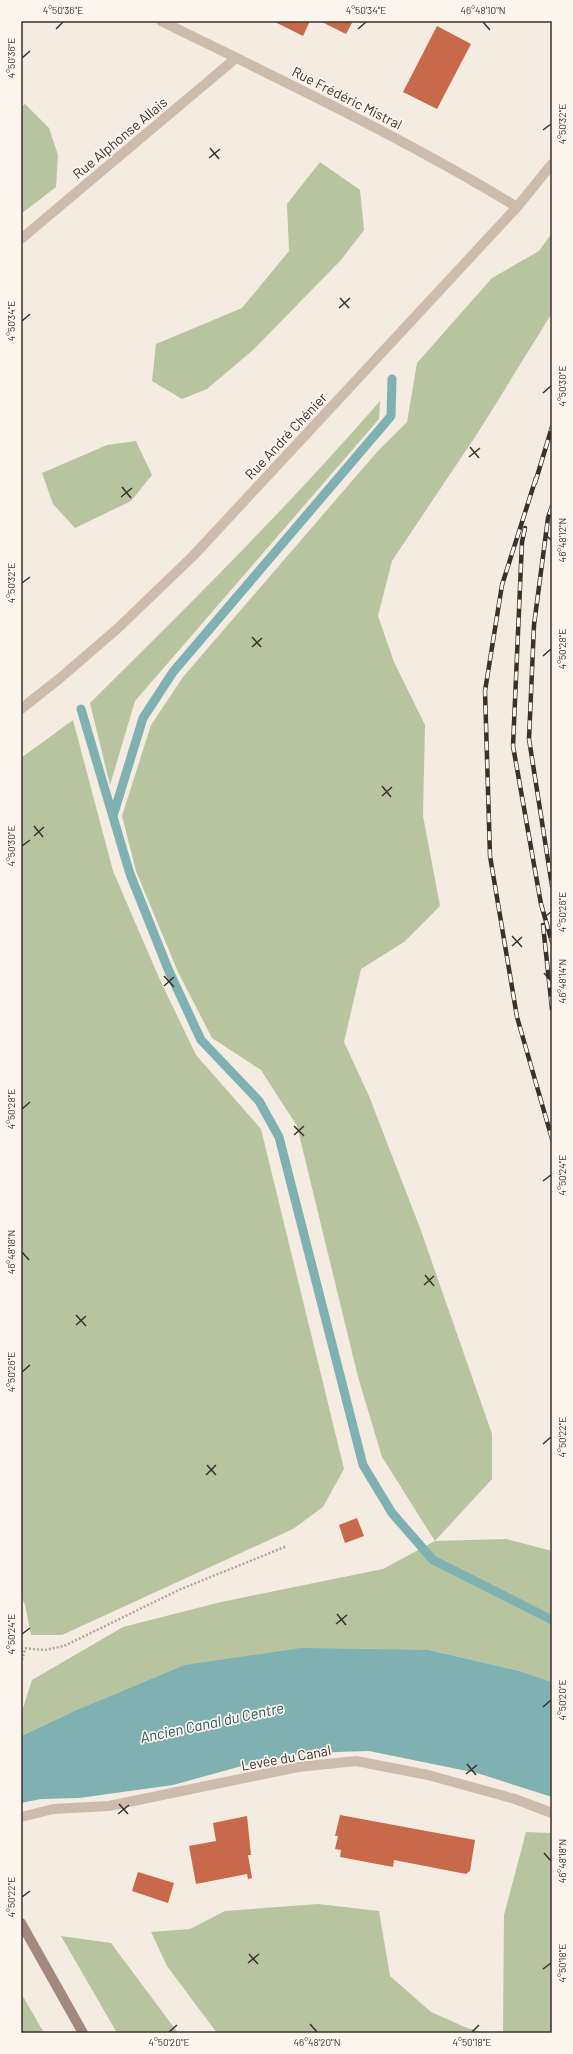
<svg xmlns="http://www.w3.org/2000/svg" width="573" height="2054" viewBox="0 0 573 2054" font-family="Barlow,sans-serif">
	<style>
		.green { fill: #b8c4a0 }
		.water { fill: #7fb0b2 }
		.lines { fill: none; stroke-linecap: round; stroke-linejoin: round }
		.stream { stroke: #7fb0b2; stroke-width: 9 }
		.building { fill: #c8694b }
		.path { stroke: #b9a596; stroke-width: 2.5; stroke-dasharray: 2 2; stroke-linecap: butt }
		.minor { stroke: #cdbbac; stroke-width: 10 }
		.secondary { stroke: #a18a7d; stroke-width: 10 }
		.rail-casing { stroke: #3b302b; stroke-width: 4.5 }
		.rail { stroke: #fbf5ee; stroke-width: 3; stroke-dasharray: 9; stroke-linecap: butt }
		.ticks { fill: none; stroke: #3b302b; stroke-width: 1.5 }
		.labels { text-anchor: middle; stroke-width: 3.5; stroke-linejoin: round; paint-order: stroke }
		.street-label { font-size: 14px; fill: #3b302b; stroke: #fbf5ee }
		.water-label { font-size: 15px; font-style: italic; fill: #1f5a5e; stroke: #fbf5ee }
		.neatline { fill: none; stroke: #3b302b; stroke-width: 1.5 }
		.ticks-label { font-size: 10px; text-anchor: middle; fill: #3b302b }
	</style>
	<rect width="100%" height="100%" fill="#f4ebe1"/>
	<path class="green" d="M 25,104 L 49,128 L 58,155 L 56,187 L 21,214 L 21,107 Z
		M 320,162 L 360,190 L 364,230 L 341,260 L 253,350 L 207,389 L 182,399 L 152,381 L 156,344 L 242,308 L 289,251 L 287,204 Z
		M 552,233 L 552,313 L 479,431 L 392,561 L 378,616 L 394,662 L 425,725 L 423,816 L 440,906 L 404,942 L 361,969 L 344,1042 L 369,1096 L 420,1228 L 492,1434 L 492,1479 L 435,1541 L 506,1539 L 552,1551 L 552,1682 L 520,1671 L 429,1650 L 70,1713 L 21,1736 L 21,1714 L 32,1680 L 123,1627 L 221,1602 L 383,1569 L 435,1541 L 382,1457 L 358,1377 L 297,1126 L 261,1070 L 212,1038 L 178,972 L 136,871 L 122,816 L 151,725 L 183,677 L 377,452 L 407,422 L 417,363 L 492,278 L 539,251 Z
		M 380,401 L 379,419 L 135,701 L 110,785 L 90,703 C 189,605 288,507 380,401 Z
		M 136,441 L 152,475 L 131,501 L 75,528 L 53,504 L 42,473 L 107,445 Z
		M 73,720 L 113,871 L 160,980 L 196,1055 L 261,1129 L 344,1469 L 323,1507 L 293,1529 L 62,1635 L 31,1635 L 25,1605 L 21,1596 L 21,758 Z
		M 526,1832 L 552,1833 L 552,2033 L 503,2033 L 504,1915 Z
		M 318,1904 L 379,1911 L 390,1976 L 431,2012 L 467,2028 L 487,2033 L 217,2033 L 167,1966 L 151,1932 L 190,1929 L 225,1911 Z
		M 61,1936 L 111,1943 L 178,2033 L 117,2033 Z
		M 21,1993 L 44,2033 L 21,2033 Z"/>
	<path class="water" d="M 301,1648 L 429,1650 L 520,1671 L 552,1682 L 552,1797 L 477,1773 L 369,1751 L 305,1753 L 238,1767 L 173,1785 L 79,1798 L 41,1799 L 21,1803 L 21,1736 L 70,1713 L 185,1665 Z"/>
	<g class="lines">
		<path class="stream" d="M 81,709 L 130,874 L 168,969 L 201,1040 L 259,1101 L 279,1137 L 363,1465 L 392,1513 L 433,1560 L 552,1620
			M 113,816 L 143,718 L 173,672 L 391,416 L 392,379"/>
	</g>
	<path class="building" d="M 273,21 L 310,21 L 303,36 Z
		M 320,21 L 353,21 L 346,34 Z
		M 437,26 L 471,44 L 437,109 L 403,92 Z
		M 357,1518 L 364,1536 L 345,1543 L 339,1525 Z
		M 340,1815 L 475,1840 L 470,1871 L 466,1874 L 394,1860 L 393,1867 L 340,1857 L 341,1850 L 335,1849 L 338,1836 L 335,1836 Z
		M 247,1816 L 251,1855 L 248,1855 L 252,1878 L 248,1879 L 247,1874 L 196,1884 L 189,1846 L 216,1841 L 213,1823 Z
		M 138,1872 L 174,1883 L 168,1903 L 132,1891 Z"/>
	<g class="lines">
		<path class="path" d="M 21,1648 L 45,1650 L 64,1646 L 181,1589 L 287,1546
			M 21,1664 L 25,1649"/>
		<path class="minor" d="M 161,21 C 281,80 402,137 517,207
			M 21,239 L 236,58
			M 21,709 L 59,679 L 117,629 L 193,556 L 517,207 L 552,164
			M 21,1817 L 53,1809 L 109,1806 L 298,1767 L 356,1761 L 428,1775 L 515,1799 L 552,1813"/>
		<path class="secondary" d="M 21,1923 L 83,2033"/>
		<defs>
			<path id="rail" d="M 536,478 L 502,585 L 485,691 L 490,856 L 517,1017 L 552,1139
				M 535,483 L 552,427
				M 552,506 L 548,518 L 534,625 L 529,739 L 552,886
				M 525,528 L 522,542 L 513,746 L 541,904 L 552,942
				M 543,925 L 552,1009"/>
		</defs>
		<use href="#rail" class="rail-casing"/>
		<use href="#rail" class="rail"/>
	</g>
	<path class="ticks" d="M 483,22 L 490,30M 56,29 L 63,22M 358,29 L 366,22M 22,58 L 30,51M 543,130 L 551,124M 210,148 L 219,159M 209,158 L 220,149M 340,298 L 349,308M 339,308 L 350,298M 22,321 L 30,314M 543,393 L 551,386M 470,447 L 479,458M 469,457 L 480,448M 122,487 L 131,498M 121,497 L 132,488M 544,533 L 551,540M 22,583 L 30,577M 252,637 L 261,647M 252,647 L 262,638M 543,656 L 551,649M 382,786 L 391,797M 382,796 L 392,787M 34,826 L 43,837M 34,836 L 44,827M 22,846 L 30,840M 543,918 L 551,912M 512,936 L 522,947M 512,946 L 522,937M 544,973 L 551,981M 164,976 L 174,987M 164,986 L 174,977M 22,1109 L 30,1102M 294,1126 L 304,1136M 294,1135 L 304,1126M 543,1181 L 551,1175M 22,1252 L 29,1260M 425,1275 L 434,1286M 424,1285 L 434,1276M 76,1315 L 86,1326M 76,1325 L 86,1316M 22,1372 L 30,1365M 543,1444 L 551,1437M 207,1465 L 216,1475M 206,1475 L 216,1465M 337,1614 L 346,1625M 336,1624 L 347,1615M 22,1634 L 30,1628M 543,1707 L 551,1700M 467,1764 L 476,1775M 466,1774 L 477,1765M 119,1804 L 128,1814M 118,1814 L 129,1805M 544,1853 L 551,1861M 22,1897 L 30,1891M 249,1954 L 258,1964M 248,1963 L 259,1954M 543,1969 L 551,1963M 310,2024 L 317,2032M 169,2032 L 177,2025M 472,2032 L 479,2025"/>
	<g class="labels">
		<g class="street-label">
			<text transform="translate(347 98) rotate(27)" y="5">Rue Frédéric Mistral</text>
			<text transform="translate(120 138) rotate(-40)" y="5">Rue Alphonse Allais</text>
			<text transform="translate(286 436) rotate(-47)" y="5">Rue André Chénier</text>
			<text transform="translate(286 1758) rotate(-10)" y="5">Levée du Canal</text>
		</g>
		<g class="water-label">
			<text transform="translate(212 1723) rotate(-12)" y="5">Ancien Canal du Centre</text>
		</g>
	</g>
	<rect width="573" height="2054" fill="none" stroke="#fbf5ee" stroke-width="44"/>
	<rect x="22" y="22" width="529" height="2010" class="neatline"/>
	<g class="ticks-label">
		<text x="63" y="14">4°50'36"E</text>
		<text x="366" y="14">4°50'34"E</text>
		<text x="483" y="14">46°48'10"N</text>
		<text transform="translate(11 58) rotate(-90)" y="4">4°50'36"E</text>
		<text transform="translate(562 124) rotate(-90)" y="4">4°50'32"E</text>
		<text transform="translate(11 321) rotate(-90)" y="4">4°50'34"E</text>
		<text transform="translate(562 386) rotate(-90)" y="4">4°50'30"E</text>
		<text transform="translate(562 540) rotate(-90)" y="4">46°48'12"N</text>
		<text transform="translate(11 583) rotate(-90)" y="4">4°50'32"E</text>
		<text transform="translate(562 649) rotate(-90)" y="4">4°50'28"E</text>
		<text transform="translate(11 846) rotate(-90)" y="4">4°50'30"E</text>
		<text transform="translate(562 912) rotate(-90)" y="4">4°50'26"E</text>
		<text transform="translate(562 981) rotate(-90)" y="4">46°48'14"N</text>
		<text transform="translate(11 1109) rotate(-90)" y="4">4°50'28"E</text>
		<text transform="translate(562 1175) rotate(-90)" y="4">4°50'24"E</text>
		<text transform="translate(11 1252) rotate(-90)" y="4">46°48'18"N</text>
		<text transform="translate(11 1372) rotate(-90)" y="4">4°50'26"E</text>
		<text transform="translate(562 1437) rotate(-90)" y="4">4°50'22"E</text>
		<text transform="translate(11 1634) rotate(-90)" y="4">4°50'24"E</text>
		<text transform="translate(562 1700) rotate(-90)" y="4">4°50'20"E</text>
		<text transform="translate(562 1861) rotate(-90)" y="4">46°48'18"N</text>
		<text transform="translate(11 1897) rotate(-90)" y="4">4°50'22"E</text>
		<text transform="translate(562 1963) rotate(-90)" y="4">4°50'18"E</text>
		<text x="169" y="2046">4°50'20"E</text>
		<text x="317" y="2046">46°48'20"N</text>
		<text x="472" y="2046">4°50'18"E</text>
	</g>
</svg>
